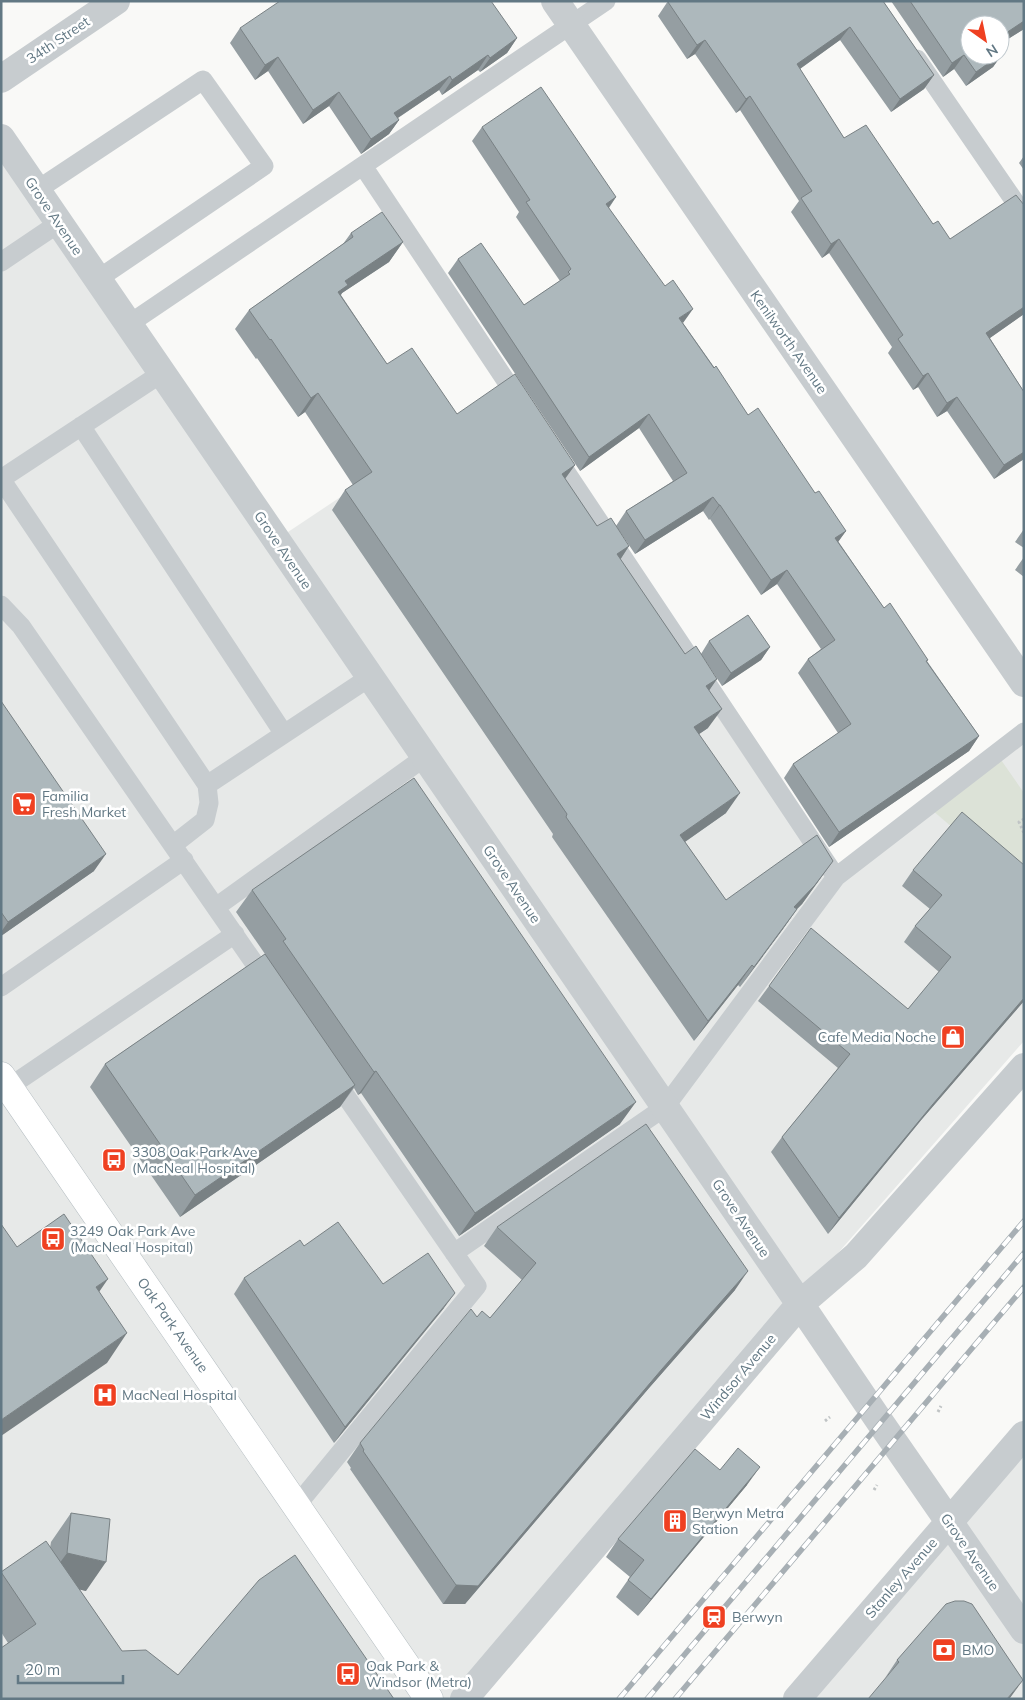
<svg xmlns="http://www.w3.org/2000/svg" width="1025" height="1700" viewBox="0 0 1025 1700" font-family="Mulish,sans-serif">
	<style>
		.built { fill: #e7e9e8 }
		.green { fill: #dce2d7 }
		.lines { fill: none; stroke-linecap: round; stroke-linejoin: round }
		.secondary-casing { stroke: #b6bec2; stroke-width: 29 }
		.path { stroke: #c0c4c5; stroke-width: 3; stroke-dasharray: 2.5 2.5; stroke-linecap: butt }
		.lane { stroke: #c7cccf; stroke-width: 19 }
		.street { stroke: #c7cccf; stroke-width: 28 }
		.secondary { stroke: #fff; stroke-width: 28 }
		.rail-casing { stroke: #a7afb4; stroke-width: 5.5 }
		.rail { stroke: #fff; stroke-width: 4; stroke-dasharray: 11; stroke-linecap: butt }
		.wall { fill: #959ea2 }
		.shaded-wall { fill: #798184 }
		.building { fill: #adb8bc; stroke: #798184 }
		.labels { text-anchor: middle; stroke-width: 5; stroke-linejoin: round; paint-order: stroke }
		.street-label { font-size: 14px; fill: #627884; stroke: #fff }
		.poi-label { font-size: 14px; fill: #627884; stroke: #fff; text-anchor: start }
	</style>
	<rect width="100%" height="100%" fill="#f9f9f7"/>
	<path class="built" d="M 1,152 L 791,1303 L 454,1699 L 439,1699 L 1,1062 Z
		M 501,390 L 828,875 L 1024,723 L 1024,1041 L 802,1294 L 282,536 Z
		M 1,1092 L 417,1699 L 1,1699 Z
		M 1024,1445 L 1024,1622 L 956,1523 Z
		M 949,1533 L 1024,1641 L 1024,1699 L 807,1699 Z"/>
	<path class="green" d="M 999,757 L 1024,793 L 1024,889 L 932,810 Z"/>
	<g class="lines">
		<defs>
			<path id="secondary" d="M 1,1076 L 429,1699"/>
		</defs>
		<use href="#secondary" class="secondary-casing"/>
		<path class="path" d="M 1024,819 L 1019,822 L 1024,833
			M 938,1412 L 941,1406
			M 825,1421 L 830,1417
			M 874,1490 L 877,1485"/>
		<path class="lane" d="M 917,59 L 1024,215
			M 363,166 L 520,402
			M 37,190 L 203,80 L 264,166 L 98,279
			M 1,262 L 59,223
			M 129,324 L 606,1
			M 162,373 L 1,479 L 207,785
			M 81,426 L 284,734
			M 554,454 L 836,877
			M 1,605 L 21,626 L 268,983
			M 173,845 L 205,820 L 209,803 L 207,785 L 370,677
			M 216,907 L 425,757
			M 1,987 L 184,860
			M 9,1087 L 235,934
			M 454,1253 L 665,1107 L 836,877 L 1024,732
			M 297,1505 L 477,1286 L 332,1076"/>
		<path class="street" d="M 555,1 L 1024,683
			M 1,79 L 116,1
			M 1,138 L 800,1304 L 880,1422 L 1024,1630
			M 464,1699 L 800,1304 L 856,1256 L 1024,1067
			M 797,1699 L 1024,1435"/>
		<use href="#secondary" class="secondary"/>
		<defs>
			<path id="rail" d="M 619,1699 L 1024,1221
				M 647,1699 L 1024,1253
				M 675,1699 L 1024,1287"/>
		</defs>
		<use href="#rail" class="rail-casing"/>
		<use href="#rail" class="rail"/>
	</g>
	<path class="wall" d="M 668,1 L 883,1 L 934,75 L 924,89 L 891,112 L 840,40 L 800,69 L 844,138 L 933,224 L 950,239 L 1024,314 L 990,338 L 1024,392 L 1024,459 L 994,479 L 947,411 L 937,417 L 918,387 L 913,390 L 888,353 L 892,347 L 829,253 L 822,258 L 791,212 L 799,201 L 740,110 L 736,113 L 695,54 L 687,59 L 658,16 Z
		M 891,1 L 1024,1 L 1024,29 L 1000,44 L 1000,25 L 970,25 L 1003,53 L 993,67 L 966,86 L 954,69 L 943,77 Z
		M 240,28 L 517,38 L 507,53 L 480,72 L 478,70 L 442,95 L 439,90 L 398,118 L 399,120 L 389,134 L 361,154 L 329,106 L 303,124 L 268,71 L 255,80 L 230,43 Z
		M 482,127 L 616,197 L 609,208 L 683,323 L 748,415 L 815,493 L 846,531 L 838,541 L 884,608 L 928,660 L 927,661 L 979,736 L 969,751 L 829,847 L 784,778 L 793,764 L 838,733 L 798,673 L 808,659 L 821,649 L 777,584 L 761,595 L 710,519 L 709,520 L 703,511 L 635,554 L 616,526 L 626,511 L 673,481 L 639,428 L 580,471 L 448,273 L 458,259 L 524,305 L 560,281 L 516,217 L 519,212 L 472,141 Z
		M 1024,156 L 1024,170 L 1019,163 Z
		M 351,233 L 403,242 L 389,262 L 342,293 L 341,295 L 387,364 L 457,414 L 575,465 L 565,479 L 597,526 L 629,546 L 620,560 L 685,654 L 717,679 L 709,690 L 708,728 L 699,734 L 726,813 L 685,842 L 726,900 L 819,880 L 802,904 L 797,909 L 783,929 L 740,987 L 738,985 L 694,1041 L 552,837 L 553,834 L 332,510 L 345,490 L 353,485 L 305,412 L 298,417 L 257,358 L 256,359 L 235,329 L 249,310 L 343,244 Z
		M 1024,529 L 1024,548 L 1015,542 Z
		M 1024,557 L 1024,577 L 1015,570 Z
		M 709,641 L 770,647 L 761,660 L 722,686 L 701,654 Z
		M 1,701 L 94,871 L 1,936 Z
		M 1024,865 L 1024,1001 L 922,1119 L 828,1234 L 771,1152 L 782,1137 L 838,1068 L 758,1001 L 769,986 L 908,1009 L 939,972 L 904,942 L 915,926 L 930,909 L 902,886 L 913,870 Z
		M 252,890 L 620,1124 L 459,1236 L 361,1093 L 358,1095 L 354,1088 L 340,1107 L 180,1217 L 90,1087 L 105,1064 L 265,954 L 236,912 Z
		M 497,1227 L 735,1290 L 649,1388 L 465,1604 L 443,1604 L 350,1469 L 351,1468 L 347,1462 L 360,1443 L 477,1317 L 490,1318 L 522,1280 L 484,1246 Z
		M 304,1246 L 383,1284 L 444,1308 L 334,1443 L 234,1294 L 244,1278 Z
		M 720,1470 L 747,1485 L 638,1616 L 616,1597 L 630,1577 L 606,1557 L 618,1539 Z
		M 71,1513 L 86,1591 L 79,1589 L 122,1651 L 178,1675 L 394,1699 L 1,1699 L 8,1643 L 1,1632 L 1,1572 L 50,1548 L 51,1542 Z
		M 955,1601 L 885,1678 L 897,1660 Z"/>
	<path class="shaded-wall" d="M 1024,21 L 1024,29 L 1000,44 L 1000,37 Z
		M 850,27 L 840,40 L 787,78 L 797,64 Z
		M 517,38 L 507,53 L 480,72 L 490,58 Z
		M 705,40 L 695,54 L 687,59 L 697,45 Z
		M 1003,53 L 993,67 L 966,86 L 976,72 Z
		M 488,55 L 478,70 L 442,95 L 452,80 Z
		M 964,55 L 954,69 L 943,77 L 952,63 Z
		M 278,57 L 268,71 L 255,80 L 265,65 Z
		M 934,75 L 924,89 L 891,112 L 900,99 Z
		M 450,76 L 439,90 L 384,127 L 394,113 Z
		M 339,92 L 329,106 L 303,124 L 313,110 Z
		M 750,96 L 740,110 L 736,113 L 746,99 Z
		M 399,120 L 389,134 L 361,154 L 371,139 Z
		M 616,197 L 606,211 L 606,204 Z
		M 839,239 L 829,253 L 822,258 L 831,244 Z
		M 403,242 L 389,262 L 342,293 L 334,305 L 324,312 L 345,281 Z
		M 1024,307 L 1024,314 L 977,347 L 986,333 Z
		M 693,309 L 683,323 L 679,318 Z
		M 928,373 L 918,387 L 913,390 L 923,376 Z
		M 318,393 L 305,412 L 298,417 L 311,398 Z
		M 957,397 L 947,411 L 937,417 L 947,403 Z
		M 649,414 L 639,428 L 580,471 L 589,457 Z
		M 1024,452 L 1024,459 L 994,479 L 1004,465 Z
		M 575,465 L 561,484 L 562,474 Z
		M 713,497 L 703,511 L 635,554 L 645,540 Z
		M 719,505 L 720,505 L 709,520 Z
		M 846,531 L 836,545 L 835,538 Z
		M 629,546 L 616,566 L 617,554 Z
		M 787,570 L 777,584 L 761,595 L 771,580 Z
		M 770,647 L 761,660 L 722,686 L 731,673 Z
		M 717,679 L 704,698 L 706,686 Z
		M 722,709 L 708,728 L 680,747 L 694,727 Z
		M 979,736 L 969,751 L 829,847 L 839,832 Z
		M 740,793 L 726,813 L 666,855 L 680,835 Z
		M 106,854 L 94,871 L 1,936 L 1,932 L 8,922 Z
		M 833,861 L 802,904 L 780,926 L 794,907 Z
		M 797,909 L 783,929 L 740,987 L 754,967 Z
		M 752,965 L 738,985 L 694,1041 L 708,1021 Z
		M 1024,998 L 1024,1001 L 922,1119 L 828,1234 L 839,1218 L 933,1104 Z
		M 376,1071 L 361,1093 L 358,1095 L 374,1072 Z
		M 355,1085 L 340,1107 L 180,1217 L 195,1195 Z
		M 636,1102 L 620,1124 L 459,1236 L 475,1213 Z
		M 748,1271 L 735,1290 L 649,1388 L 465,1604 L 443,1604 L 456,1585 L 662,1369 Z
		M 108,1279 L 88,1308 L 96,1287 Z
		M 455,1293 L 444,1308 L 334,1443 L 345,1427 Z
		M 127,1333 L 107,1363 L 1,1436 L 1,1420 Z
		M 760,1467 L 747,1485 L 638,1616 L 651,1599 Z
		M 67,1553 L 106,1562 L 86,1591 L 46,1582 Z
		M 1023,1680 L 1010,1698 L 1007,1699 Z"/>
	<path class="building" d="M 280,1 L 491,1 L 517,38 L 490,58 L 488,55 L 452,80 L 450,76 L 394,113 L 399,120 L 371,139 L 339,92 L 313,110 L 278,57 L 265,65 L 240,28 Z
		M 668,1 L 883,1 L 934,75 L 900,99 L 850,27 L 797,64 L 844,138 L 866,125 L 933,224 L 938,221 L 950,239 L 1016,195 L 1024,205 L 1024,307 L 986,333 L 1024,392 L 1024,452 L 1004,465 L 957,397 L 947,403 L 928,373 L 923,376 L 898,339 L 903,335 L 839,239 L 831,244 L 801,198 L 812,191 L 750,96 L 746,99 L 705,40 L 697,45 L 668,2 Z
		M 910,1 L 1024,1 L 1024,21 L 1000,37 L 1000,25 L 970,25 L 970,55 L 1000,55 L 976,72 L 964,55 L 952,63 Z
		M 541,87 L 616,197 L 606,204 L 665,286 L 673,280 L 693,309 L 679,318 L 714,368 L 716,366 L 748,415 L 758,408 L 815,493 L 819,491 L 846,531 L 835,538 L 884,608 L 890,603 L 928,660 L 926,661 L 979,736 L 839,832 L 793,764 L 851,724 L 808,659 L 835,640 L 787,570 L 771,580 L 720,505 L 719,505 L 713,497 L 645,540 L 626,511 L 687,473 L 649,414 L 589,457 L 458,259 L 481,243 L 524,305 L 570,274 L 568,272 L 571,269 L 526,202 L 530,200 L 482,127 Z
		M 382,212 L 403,242 L 345,281 L 348,285 L 338,292 L 387,364 L 412,348 L 457,414 L 515,374 L 575,465 L 562,474 L 597,526 L 611,518 L 629,546 L 617,554 L 685,654 L 696,646 L 717,679 L 706,686 L 722,709 L 694,727 L 740,793 L 680,835 L 726,900 L 817,835 L 833,861 L 815,885 L 794,907 L 797,909 L 754,967 L 752,965 L 708,1021 L 566,817 L 567,814 L 345,490 L 372,472 L 318,393 L 311,398 L 271,339 L 270,340 L 249,310 L 353,237 L 351,233 Z
		M 748,615 L 770,647 L 731,673 L 709,641 Z
		M 1,701 L 106,854 L 8,922 L 1,912 Z
		M 414,778 L 636,1102 L 475,1213 L 376,1071 L 374,1072 L 283,941 L 286,939 L 252,890 Z
		M 962,812 L 1024,865 L 1024,998 L 933,1104 L 839,1218 L 782,1137 L 850,1054 L 769,986 L 811,928 L 908,1009 L 951,957 L 915,926 L 942,895 L 913,870 Z
		M 265,954 L 355,1085 L 195,1195 L 105,1064 Z
		M 646,1124 L 748,1271 L 662,1369 L 478,1586 L 456,1585 L 363,1451 L 364,1450 L 360,1443 L 471,1309 L 477,1317 L 482,1311 L 490,1318 L 536,1263 L 497,1227 Z
		M 64,1214 L 108,1279 L 96,1287 L 127,1333 L 1,1420 L 1,1224 L 17,1247 Z
		M 338,1222 L 383,1284 L 428,1253 L 455,1293 L 345,1427 L 244,1278 L 300,1240 L 304,1246 Z
		M 738,1448 L 760,1467 L 651,1599 L 628,1580 L 644,1560 L 618,1539 L 695,1449 L 720,1470 Z
		M 71,1513 L 110,1519 L 106,1562 L 67,1553 Z
		M 46,1541 L 122,1651 L 146,1650 L 178,1675 L 259,1580 L 295,1555 L 394,1699 L 1,1699 L 1,1648 L 36,1624 L 1,1572 Z
		M 955,1601 L 964,1601 L 972,1604 L 1023,1680 L 1007,1699 L 868,1699 L 899,1662 L 897,1660 L 946,1604 Z"/>
	<defs>
		<symbol id="supermarket-square" viewBox="-11 -11 22 22"><rect x="-9" y="-9" width="18" height="18" rx="4" fill="#ef4021" stroke="#fff"/><path d="M-6-5.5h2.5l.6 2H6L4.5 2H-2.5L-4.4-4H-6ZM-1.5 3.2a1.3 1.3 0 1 0 .1 0ZM3 3.2a1.3 1.3 0 1 0 .1 0Z" fill="#fff"/></symbol>
		<symbol id="shop-square" viewBox="-11 -11 22 22"><rect x="-9" y="-9" width="18" height="18" rx="4" fill="#ef4021" stroke="#fff"/><path d="M-5-2.5h2.3a2.7 3.5 0 0 1 5.4 0H5L5.5 6h-11ZM-1.5-2.5h3a1.5 2.3 0 0 0-3 0Z" fill="#fff"/></symbol>
		<symbol id="bus-square" viewBox="-11 -11 22 22"><rect x="-9" y="-9" width="18" height="18" rx="4" fill="#ef4021" stroke="#fff"/><path d="M-5-6H5V4H4V6H2V4H-2V6H-4V4H-5ZM-3.5-4V0h7V-4ZM-3.5 1.2v1.5H-2V1.2ZM2 1.2v1.5H3.5V1.2Z" fill="#fff"/></symbol>
		<symbol id="hospital-square" viewBox="-11 -11 22 22"><rect x="-9" y="-9" width="18" height="18" rx="4" fill="#ef4021" stroke="#fff"/><path d="M-5-5h3v3.5h4V-5h3V5h-3V1.5h-4V5h-3Z" fill="#fff"/></symbol>
		<symbol id="building-square" viewBox="-11 -11 22 22"><rect x="-9" y="-9" width="18" height="18" rx="4" fill="#ef4021" stroke="#fff"/><path d="M-4-6H4V6H1V3H-1V6H-4ZM-2.5-4.3h1.7v1.8h-1.7ZM.8-4.3h1.7v1.8H.8ZM-2.5-1h1.7V.8h-1.7ZM.8-1h1.7V.8H.8Z" fill="#fff"/></symbol>
		<symbol id="station-square" viewBox="-11 -11 22 22"><rect x="-9" y="-9" width="18" height="18" rx="4" fill="#ef4021" stroke="#fff"/><path d="M-3-6H3Q5-6 5-4V2Q5 4 3 4L4.5 6H3L1.5 4h-3L-3 6H-4.5L-3 4Q-5 4-5 2V-4Q-5-6-3-6ZM-3.5-4v3h7v-3ZM-3.5 1v1.5H-2V1ZM2 1v1.5H3.5V1Z" fill="#fff"/></symbol>
		<symbol id="bank-square" viewBox="-11 -11 22 22"><rect x="-9" y="-9" width="18" height="18" rx="4" fill="#ef4021" stroke="#fff"/><path d="M-6-4H6V4H-6ZM0-2.3a2.3 2.3 0 1 0 0 4.6a2.3 2.3 0 1 0 0-4.6Z" fill="#fff"/></symbol>
	</defs>
	<g fill-rule="evenodd">
		<use href="#supermarket-square" x="10" y="790" width="28" height="28"/>
		<use href="#shop-square" x="939" y="1023" width="28" height="28"/>
		<use href="#bus-square" x="100" y="1146" width="28" height="28"/>
		<use href="#bus-square" x="39" y="1225" width="28" height="28"/>
		<use href="#hospital-square" x="91" y="1381" width="28" height="28"/>
		<use href="#building-square" x="661" y="1507" width="28" height="28"/>
		<use href="#station-square" x="700" y="1603" width="28" height="28"/>
		<use href="#bank-square" x="930" y="1636" width="28" height="28"/>
		<use href="#bus-square" x="334" y="1660" width="28" height="28"/>
	</g>
	<g class="labels">
		<g class="street-label">
			<text transform="translate(58 40) rotate(-34)" y="5">34th Street</text>
			<text transform="translate(54 216) rotate(56)" y="5">Grove Avenue</text>
			<text transform="translate(789 342) rotate(55)" y="5">Kenilworth Avenue</text>
			<text transform="translate(283 550) rotate(56)" y="5">Grove Avenue</text>
			<text transform="translate(512 884) rotate(56)" y="5">Grove Avenue</text>
			<text transform="translate(741 1218) rotate(56)" y="5">Grove Avenue</text>
			<text transform="translate(173 1325) rotate(55)" y="5">Oak Park Avenue</text>
			<text transform="translate(738 1377) rotate(-50)" y="5">Windsor Avenue</text>
			<text transform="translate(970 1552) rotate(55)" y="5">Grove Avenue</text>
			<text transform="translate(901 1578) rotate(-49)" y="5">Stanley Avenue</text>
		</g>
		<g class="poi-label">
			<text x="42" y="801">Familia<tspan x="42" dy="16">Fresh Market</tspan></text>
			<text x="936" y="1042" text-anchor="end">Cafe Media Noche</text>
			<text x="132" y="1157">3308 Oak Park Ave<tspan x="132" dy="16">(MacNeal Hospital)</tspan></text>
			<text x="70" y="1236">3249 Oak Park Ave<tspan x="70" dy="16">(MacNeal Hospital)</tspan></text>
			<text x="122" y="1400">MacNeal Hospital</text>
			<text x="692" y="1518">Berwyn Metra<tspan x="692" dy="16">Station</tspan></text>
			<text x="732" y="1622">Berwyn</text>
			<text x="962" y="1655">BMO</text>
			<text x="366" y="1671">Oak Park &amp;<tspan x="366" dy="16">Windsor (Metra)</tspan></text>
		</g>
	</g>
	<rect width="1025" height="1700" fill="none" stroke="#627884" stroke-width="5"/>
	<g transform="translate(985 40) rotate(147)"><circle r="24" fill="#ffffff" stroke="#c0c9ce"/>
	<path d="M0-4L9 19L0 12L-9 19Z" fill="#ef4021"/>
	<text y="-8" font-size="14" font-weight="bold" text-anchor="middle" fill="#627884">N</text>
	</g>
	<path d="M18 1675v8h105v-8" fill="none" stroke="#627884" stroke-width="2.5"/>
	<text x="25" y="1675" font-size="15" fill="#627884" stroke="#ffffff" stroke-width="4" paint-order="stroke">20 m</text>
</svg>
